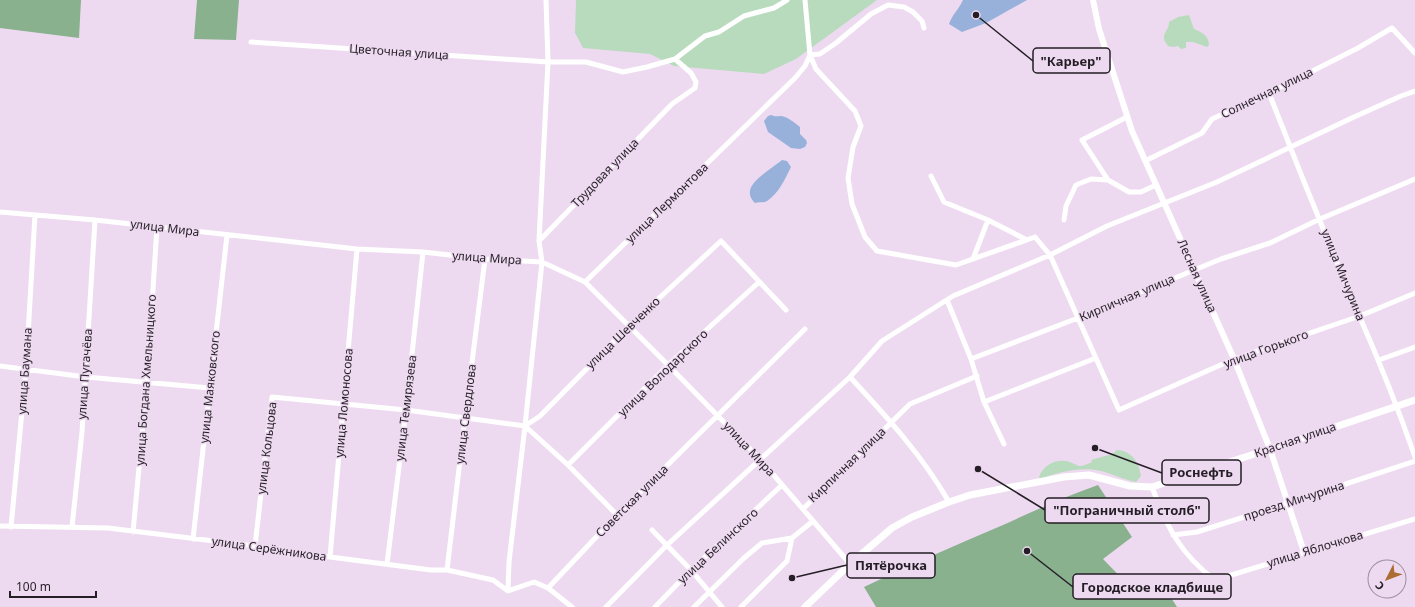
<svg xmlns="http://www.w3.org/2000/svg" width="1415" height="607" viewBox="0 0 1415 607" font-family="'Noto Sans',sans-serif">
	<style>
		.green { fill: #b9dbbd }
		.forest { fill: #89b18e }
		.water { fill: #97b1db }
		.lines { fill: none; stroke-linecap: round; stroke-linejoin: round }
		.minor { stroke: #fff; stroke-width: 5 }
		.tertiary { stroke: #fff; stroke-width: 6 }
		.secondary { stroke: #fff; stroke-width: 7 }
		.labels { text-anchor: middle; stroke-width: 3; stroke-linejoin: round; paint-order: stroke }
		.street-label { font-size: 12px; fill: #251e26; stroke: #eedaf0 }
		.leader { fill: none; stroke: #251e26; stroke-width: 1.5 }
		.callout-dot { fill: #251e26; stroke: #eedaf0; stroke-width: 1.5 }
		.callout { fill: #eedaf0; stroke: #251e26; stroke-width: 1.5 }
		.callout-label { font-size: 13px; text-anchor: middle; font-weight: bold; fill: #251e26 }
	</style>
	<rect width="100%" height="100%" fill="#eedaf0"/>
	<path class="green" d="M 576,0 L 877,0 L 796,59 L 764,74 L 674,66 L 650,54 L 583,48 L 575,33 Z
		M 1189,15 L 1194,29 C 1202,32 1209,36 1209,45 L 1207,47 L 1193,42 L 1186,42 L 1186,48 L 1181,49 L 1178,46 L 1173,47 L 1168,46 C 1158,34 1169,33 1169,22 L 1178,17 Z
		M 1117,450 C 1132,451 1139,462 1141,476 L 1136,482 C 1124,480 1113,474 1101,471 C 1083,466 1057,472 1040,479 L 1039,477 C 1044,464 1057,458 1070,462 C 1073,463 1076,465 1079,466 C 1083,466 1088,464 1092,462 L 1091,460 L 1112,454 Z"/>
	<path class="forest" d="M 0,0 L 81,0 L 79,38 L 0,28 Z
		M 197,0 L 239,0 L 236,40 L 194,39 Z
		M 1098,485 L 1132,537 L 1103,559 L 1139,596 L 1170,596 L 1177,607 L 876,607 L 864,587 C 910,565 956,545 1003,525 C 1034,511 1066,496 1098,485 Z"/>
	<path class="water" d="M 963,0 L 1027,0 L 986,23 L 962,32 L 949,24 C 952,15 959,9 963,0 Z
		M 771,115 C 775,117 777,116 781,116 C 788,117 795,123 800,127 L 800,134 L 806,140 L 807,143 L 805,147 L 800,149 L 791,148 L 768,132 L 764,121 L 768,116 Z
		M 782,160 L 787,161 L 791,167 C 785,179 779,193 767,201 C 764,203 759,202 755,203 C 752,200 749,196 750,191 C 751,180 774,167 782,160 Z"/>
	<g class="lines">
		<path class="minor" d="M 805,0 L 810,55 L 816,69 L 855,111 L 861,126 L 853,147 L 848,178 L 852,204 L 865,237 L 877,251 L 956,265 L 1035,237 L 1050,255 L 1119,410 L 1234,359 L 1360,316 L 1415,293
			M 251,42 L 548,62 L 586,62 L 623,72 L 647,67 L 675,59 L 705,36 L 719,32 L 744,16 L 774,8 L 787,0
			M 810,55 L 820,54 L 836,43 L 871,14 L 888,5 L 904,7 L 913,12 L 922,21 L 924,28
			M 1269,93 C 1298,168 1328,242 1359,315 C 1380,363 1398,408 1415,457
			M 1127,117 L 1082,140 L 1108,180 L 1129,192 L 1141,192 L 1156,185
			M 1145,161 L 1202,133 L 1212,119 L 1269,93 L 1358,48 L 1392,28 L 1415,53
			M 931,176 L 944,202 L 988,220
			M 0,212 L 95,220 L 357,249 L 423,252 L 485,259 L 542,262 L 585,282 L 668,365 L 760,459 L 850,564
			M 1064,220 L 1066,206 L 1076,185 L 1091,179 L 1108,180
			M 539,241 L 672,104 L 695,88 L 696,82 L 691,73 L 675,59
			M 973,259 L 988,220 L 1027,240
			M 585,282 L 795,78 L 805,66 L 810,55
			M 947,300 L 971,359 L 984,402 L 1004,444
			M 971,359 L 1078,318 L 1221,259 L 1270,243 L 1320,219 L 1415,179
			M 1379,360 L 1415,347
			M 0,366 L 86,377 L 210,388
			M 850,377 C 886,416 922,455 949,502
			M 984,402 L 1096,358
			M 525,426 L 540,416 L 629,326 L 721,241 L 786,310
			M 568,465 L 668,365 L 759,282
			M 1152,487 C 1167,527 1180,554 1215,580 L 1415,519
			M 803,509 L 910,404 L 977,376
			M 0,526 L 108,528 L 255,546 L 288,554 L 330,557 L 431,570 L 447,570 L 493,580 L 508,591 L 534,582 L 548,588 L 572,607
			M 11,527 L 26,369 L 35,215
			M 72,527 L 82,432 L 95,220
			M 652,530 L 691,570 L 722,607
			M 133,532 L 147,382 L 157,227
			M 1173,535 L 1197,532 L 1288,503 L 1415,461
			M 193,539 L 227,235
			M 255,546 L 272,397 L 406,410 L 525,426 L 568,465 L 617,515
			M 330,557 L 357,249
			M 387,564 L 406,410 L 423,252
			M 447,570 L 465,418 L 485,259
			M 548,588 L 617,515 L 805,329
			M 508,591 L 509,562 L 525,426 L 542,262 L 539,241 L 548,62 L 546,0
			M 606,607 L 666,546 L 850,377 L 882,341 L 953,296 L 1050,255 L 1107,226 L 1217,182 L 1354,117 L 1401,96 L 1415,91
			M 655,607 L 691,570 L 782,485
			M 694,607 L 744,558 L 762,543 L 792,538 L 813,521
			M 741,607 L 787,561 L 792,538"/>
		<path class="tertiary" d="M 1093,0 L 1099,29 L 1132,131 L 1234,359 L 1270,449 L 1304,552"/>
		<path class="secondary" d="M 805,607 L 850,564 L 892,528 L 912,517 L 949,502 L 970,495 L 1064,477 L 1089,475 L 1130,486 L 1152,487 L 1270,449 L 1415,400"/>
	</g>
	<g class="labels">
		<g class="street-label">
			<text transform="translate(399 52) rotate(4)" y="4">Цветочная улица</text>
			<text transform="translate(1267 93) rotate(-26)" y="4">Солнечная улица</text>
			<text transform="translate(605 173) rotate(-46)" y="4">Трудовая улица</text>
			<text transform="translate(667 203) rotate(-44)" y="4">улица Лермонтова</text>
			<text transform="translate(165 228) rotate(7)" y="4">улица Мира</text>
			<text transform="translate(487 258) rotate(4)" y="4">улица Мира</text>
			<text transform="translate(1343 275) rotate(68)" y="4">улица Мичурина</text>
			<text transform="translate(1197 276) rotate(66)" y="4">Лесная улица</text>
			<text transform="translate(1127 298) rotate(-23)" y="4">Кирпичная улица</text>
			<text transform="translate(623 333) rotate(-44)" y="4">улица Шевченко</text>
			<text transform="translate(1266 349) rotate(-20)" y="4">улица Горького</text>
			<text transform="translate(25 371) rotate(-86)" y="4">улица Баумана</text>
			<text transform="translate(663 373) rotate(-44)" y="4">улица Володарского</text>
			<text transform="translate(85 374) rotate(-86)" y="4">улица Пугачёва</text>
			<text transform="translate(146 380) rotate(-86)" y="4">улица Богдана Хмельницкого</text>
			<text transform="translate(210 387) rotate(-84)" y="4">улица Маяковского</text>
			<text transform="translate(344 403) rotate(-85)" y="4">улица Ломоносова</text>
			<text transform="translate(406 408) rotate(-83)" y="4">улица Темирязева</text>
			<text transform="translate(466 414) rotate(-83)" y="4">улица Свердлова</text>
			<text transform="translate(1295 440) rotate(-19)" y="4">Красная улица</text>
			<text transform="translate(267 448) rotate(-83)" y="4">улица Кольцова</text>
			<text transform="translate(749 449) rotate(47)" y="4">улица Мира</text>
			<text transform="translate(847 465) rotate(-44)" y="4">Кирпичная улица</text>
			<text transform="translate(632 501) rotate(-45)" y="4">Советская улица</text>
			<text transform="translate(1294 501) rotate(-18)" y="4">проезд Мичурина</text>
			<text transform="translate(718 546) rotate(-43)" y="4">улица Белинского</text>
			<text transform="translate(269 549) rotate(8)" y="4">улица Серёжникова</text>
			<text transform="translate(1315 549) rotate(-17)" y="4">улица Яблочкова</text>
		</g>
	</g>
	<path class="leader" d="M976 15L1033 61M1095 448L1162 473M978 469L1045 510M792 578L847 565M1027 551L1073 587"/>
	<g class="callout-dot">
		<circle cx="976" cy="15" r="4"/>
		<circle cx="1095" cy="448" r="4"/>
		<circle cx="978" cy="469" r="4"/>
		<circle cx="792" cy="578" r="4"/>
		<circle cx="1027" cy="551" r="4"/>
	</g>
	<g class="callout">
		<rect x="1033" y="48" width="77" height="25" rx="4"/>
		<rect x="1162" y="460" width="79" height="25" rx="4"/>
		<rect x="1045" y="498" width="164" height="25" rx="4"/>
		<rect x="847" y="553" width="88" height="25" rx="4"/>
		<rect x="1073" y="574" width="158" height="25" rx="4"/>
	</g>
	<g class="callout-label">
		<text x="1071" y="66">"Карьер"</text>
		<text x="1201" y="477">Роснефть</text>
		<text x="1127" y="515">"Пограничный столб"</text>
		<text x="891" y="570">Пятёрочка</text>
		<text x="1152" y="592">Городское кладбище</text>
	</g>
	<g transform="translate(1387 579) rotate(228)"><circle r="19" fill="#eedaf0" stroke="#9e8f9f"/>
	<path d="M0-3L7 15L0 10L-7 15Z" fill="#ac6d34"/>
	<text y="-6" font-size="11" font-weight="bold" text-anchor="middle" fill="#251e26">С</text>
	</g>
	<path d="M10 591v6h86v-6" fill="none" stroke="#251e26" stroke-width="2"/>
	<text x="16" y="591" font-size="12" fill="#251e26" stroke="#eedaf0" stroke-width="3" paint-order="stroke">100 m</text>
</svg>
